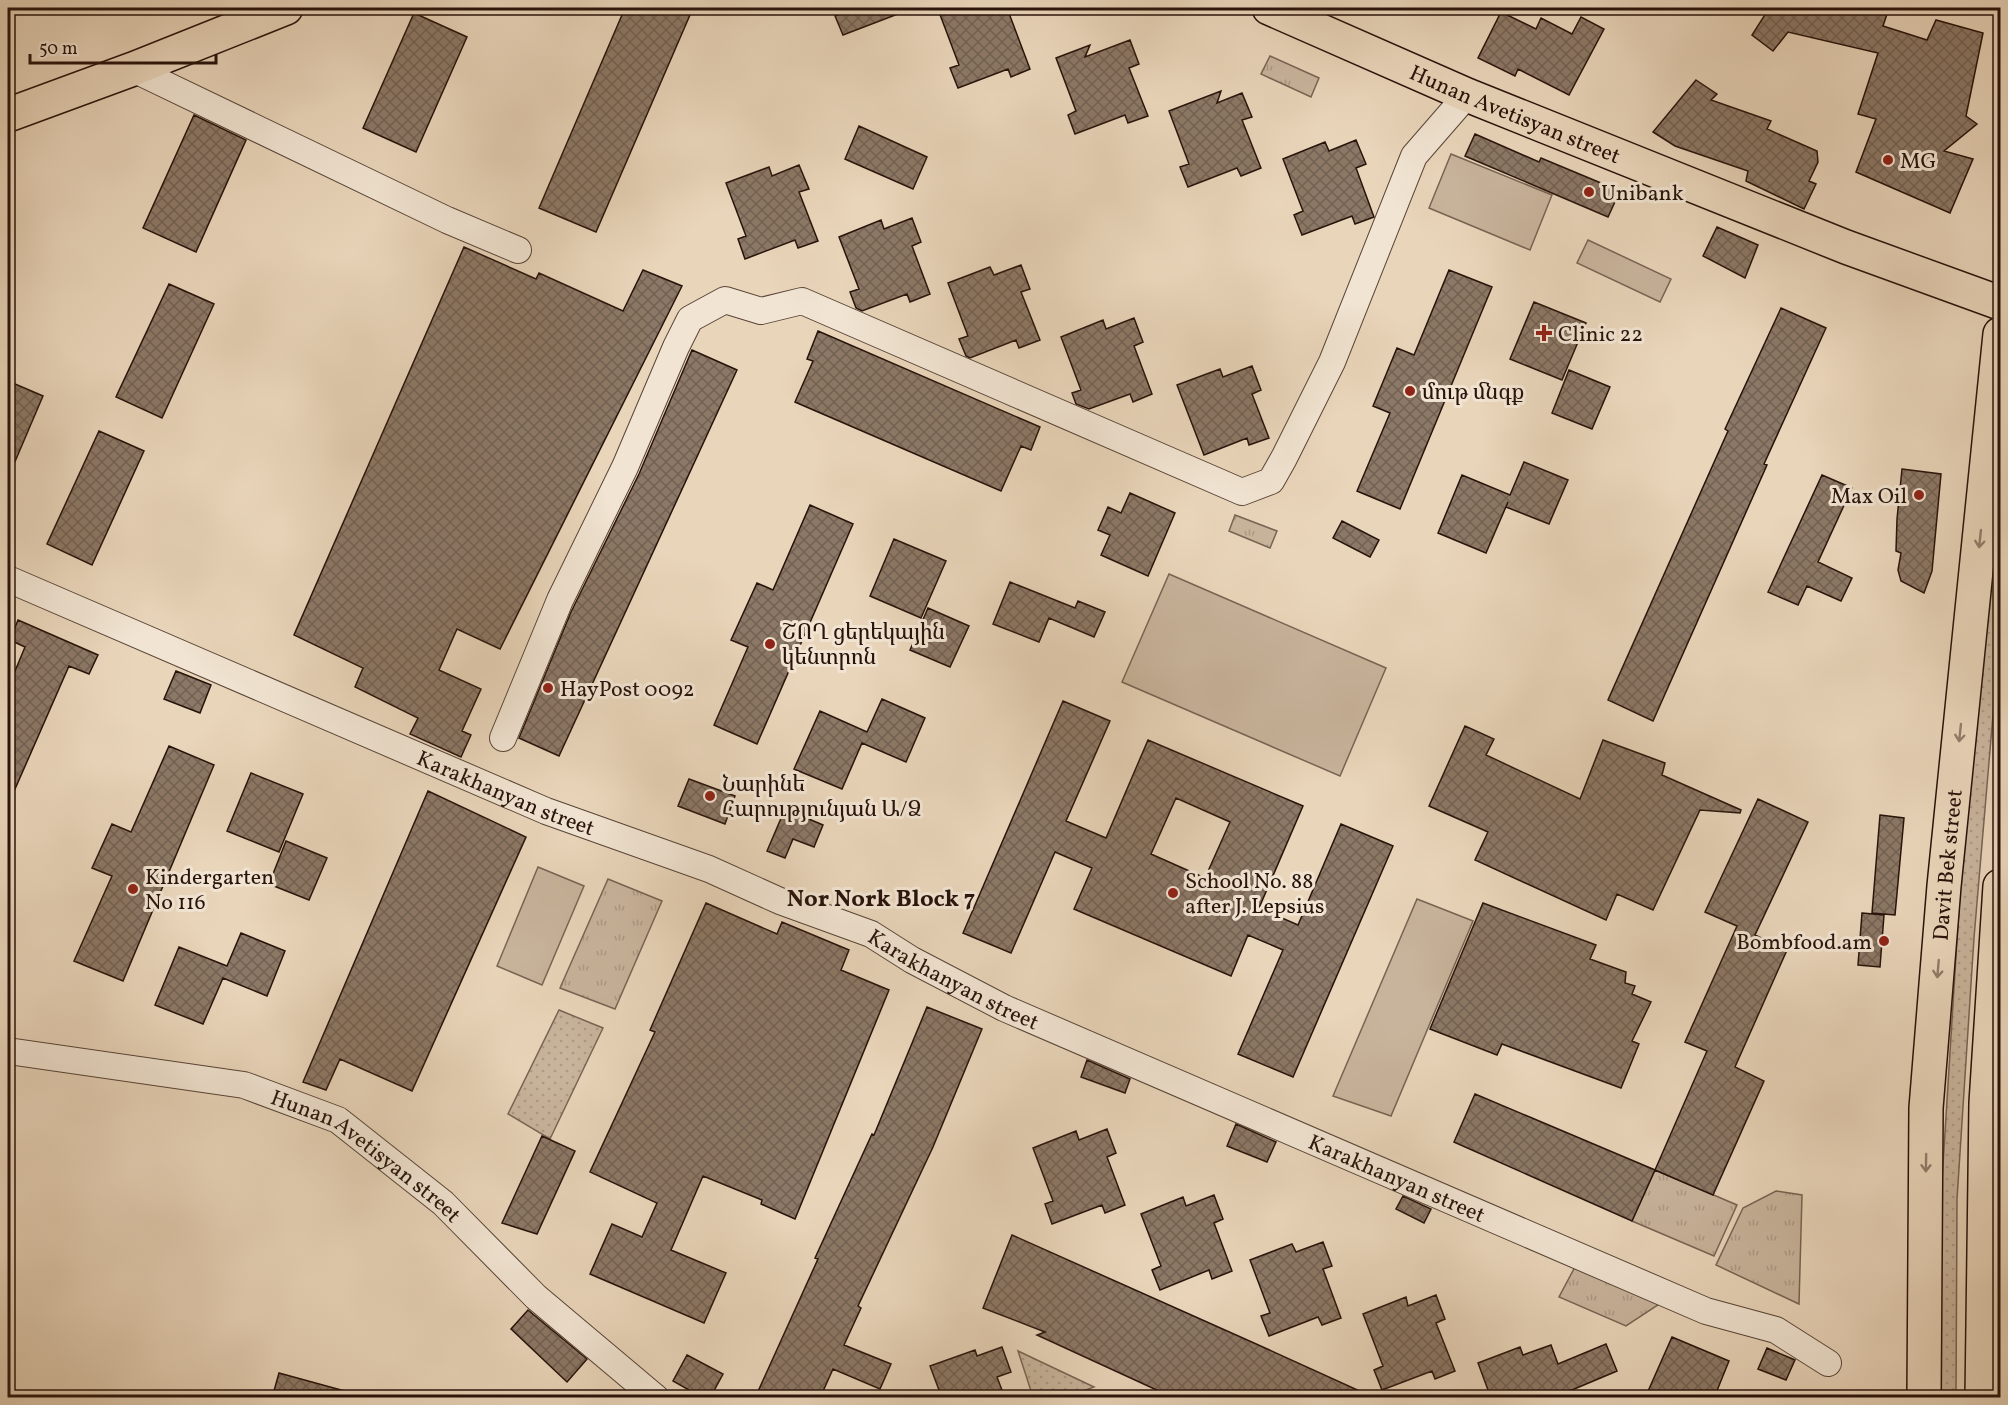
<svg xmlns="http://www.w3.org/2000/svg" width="2008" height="1405" viewBox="0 0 2008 1405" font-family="Vollkorn,'Noto Serif Armenian',serif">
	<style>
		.grass { fill: url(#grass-dots); stroke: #786454; stroke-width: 1.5 }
		.park { fill: url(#park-tufts); stroke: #786454; stroke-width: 1.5 }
		.pitch { fill: #c8b49c; stroke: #786454; stroke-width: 1.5 }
		.building { fill: url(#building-cross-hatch); stroke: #28130b; stroke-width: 1.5; fill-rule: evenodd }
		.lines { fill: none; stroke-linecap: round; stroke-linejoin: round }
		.minor-casing { stroke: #584437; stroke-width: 28 }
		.major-casing { stroke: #28130b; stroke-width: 36 }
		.minor { stroke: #f1e4d2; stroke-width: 26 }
		.major { stroke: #e9d5ba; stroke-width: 33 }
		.oneway { stroke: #927e6b }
		.poi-dot { fill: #8f2418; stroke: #f1e4d2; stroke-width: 2 }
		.labels { text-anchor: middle; stroke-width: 6; stroke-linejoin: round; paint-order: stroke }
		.street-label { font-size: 22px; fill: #28130b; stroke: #f1e4d2 }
		.poi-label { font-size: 22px; fill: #28130b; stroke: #f1e4d2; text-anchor: start }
		.neighbourhood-label { font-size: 24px; font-weight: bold; fill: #28130b; stroke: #f1e4d2 }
	</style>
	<defs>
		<pattern id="grass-dots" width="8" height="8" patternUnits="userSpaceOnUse" patternTransform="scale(1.5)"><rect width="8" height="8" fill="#c8b49c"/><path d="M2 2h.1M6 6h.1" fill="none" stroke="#ac9a85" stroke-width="1.8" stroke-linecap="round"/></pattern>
		<pattern id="park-tufts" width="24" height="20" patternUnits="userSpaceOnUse" patternTransform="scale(1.5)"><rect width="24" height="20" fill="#c8b49c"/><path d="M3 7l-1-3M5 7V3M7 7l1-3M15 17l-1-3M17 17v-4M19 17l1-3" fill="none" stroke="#ac9a85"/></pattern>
		<pattern id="building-cross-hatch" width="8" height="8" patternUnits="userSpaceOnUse" patternTransform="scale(1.5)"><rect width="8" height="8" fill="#8c7866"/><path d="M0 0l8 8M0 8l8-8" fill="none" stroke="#726152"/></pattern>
	</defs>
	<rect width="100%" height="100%" fill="#e9d5ba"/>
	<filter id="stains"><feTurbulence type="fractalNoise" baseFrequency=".00333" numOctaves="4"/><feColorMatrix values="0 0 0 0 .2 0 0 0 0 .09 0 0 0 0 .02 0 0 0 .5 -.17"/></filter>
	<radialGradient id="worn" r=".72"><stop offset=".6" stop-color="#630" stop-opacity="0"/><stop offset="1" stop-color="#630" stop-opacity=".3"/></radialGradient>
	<path class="grass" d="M 2000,479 L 2000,633 L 1974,938 L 1957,1199 L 1956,1397 L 1936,1398 L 1938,1245 L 1960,892 Z
		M 559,1010 L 603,1028 L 550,1139 L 508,1114 Z
		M 1018,1351 L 1094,1387 L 1068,1397 L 1033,1397 Z"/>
	<path class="park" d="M 1270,56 L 1319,78 L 1311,97 L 1261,74 Z
		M 1235,515 L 1277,531 L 1270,548 L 1229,531 Z
		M 608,879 L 662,901 L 615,1009 L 560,988 Z
		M 1655,1170 L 1737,1205 L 1714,1256 L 1632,1221 Z
		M 1776,1191 L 1802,1195 L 1799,1304 L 1716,1265 L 1743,1208 Z
		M 1576,1265 L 1661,1303 L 1626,1326 L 1559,1297 Z"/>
	<path class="pitch" d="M 1451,154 L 1552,195 L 1530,250 L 1429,208 Z
		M 1588,240 L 1671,279 L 1660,302 L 1577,263 Z
		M 1169,574 L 1386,668 L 1340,776 L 1122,682 Z
		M 538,867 L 584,886 L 542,985 L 497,966 Z
		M 1417,899 L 1473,921 L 1391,1116 L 1333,1096 Z"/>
	<path class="building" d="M 625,8 L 693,8 L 596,232 L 539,208 Z
		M 842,8 L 911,8 L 911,9 L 843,35 L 835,16 L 844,12 Z
		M 950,8 L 1007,8 L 1030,69 L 1011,77 L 1008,69 L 958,88 L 950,68 L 959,65 L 939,12 Z
		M 1775,8 L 1889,8 L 1883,26 L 1927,40 L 1936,20 L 1983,33 L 1966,116 L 1977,124 L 1944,151 L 1973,159 L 1950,213 L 1856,172 L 1876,119 L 1858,114 L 1878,53 L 1788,32 L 1773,51 L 1752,35 L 1766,13 Z
		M 1501,12 L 1536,29 L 1541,18 L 1572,34 L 1581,17 L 1604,29 L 1569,95 L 1518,69 L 1515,76 L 1478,58 Z
		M 414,13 L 467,37 L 416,152 L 363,128 Z
		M 1130,40 L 1139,64 L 1129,68 L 1148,116 L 1128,123 L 1125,115 L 1075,134 L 1068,115 L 1076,111 L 1056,58 L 1090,45 L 1085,57 Z
		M 1696,80 L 1717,94 L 1711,100 L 1771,121 L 1767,129 L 1817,151 L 1818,162 L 1809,181 L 1816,184 L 1804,209 L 1746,181 L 1748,171 L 1675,146 L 1653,132 Z
		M 1221,91 L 1217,103 L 1242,93 L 1252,117 L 1242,120 L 1261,168 L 1241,176 L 1237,168 L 1188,187 L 1180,167 L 1189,164 L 1169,111 Z
		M 194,115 L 246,140 L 196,252 L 143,228 Z
		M 859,126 L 927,157 L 913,189 L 845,159 Z
		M 1475,134 L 1539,162 L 1541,158 L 1620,191 L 1608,217 L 1465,156 Z
		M 1356,140 L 1366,164 L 1356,168 L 1374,217 L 1355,224 L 1352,216 L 1302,235 L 1294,215 L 1303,211 L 1283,159 L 1325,142 L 1329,151 Z
		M 799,165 L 809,189 L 799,192 L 818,241 L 798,248 L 795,240 L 745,259 L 738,239 L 746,236 L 726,183 L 769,167 L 772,176 Z
		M 912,218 L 921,242 L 912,246 L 930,294 L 910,302 L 907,294 L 862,311 L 856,308 L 850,292 L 859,289 L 839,237 L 881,220 L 884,229 Z
		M 1717,227 L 1758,245 L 1745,278 L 1703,256 Z
		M 464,247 L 536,279 L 539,273 L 623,311 L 643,270 L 682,286 L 500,649 L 457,629 L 439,670 L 481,689 L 462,731 L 471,735 L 461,757 L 410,734 L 418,718 L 355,687 L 363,668 L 294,635 Z
		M 1021,265 L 1030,289 L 1021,292 L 1040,340 L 1019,348 L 1016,340 L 970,358 L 966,356 L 959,339 L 968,336 L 948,283 L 990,267 L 994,275 Z
		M 1449,270 L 1492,287 L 1400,509 L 1357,491 L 1390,413 L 1373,406 L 1397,348 L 1414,355 Z
		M 169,284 L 214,304 L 162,418 L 116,397 Z
		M 1534,302 L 1586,323 L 1562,380 L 1510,359 Z
		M 1781,308 L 1826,328 L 1764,464 L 1767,465 L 1653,721 L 1608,700 L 1728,431 L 1725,429 Z
		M 1134,318 L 1143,342 L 1134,346 L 1152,394 L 1133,402 L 1130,394 L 1089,409 L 1076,404 L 1072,393 L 1081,390 L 1061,337 L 1103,320 L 1106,329 Z
		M 818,331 L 1040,427 L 1031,450 L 1021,446 L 1001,491 L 795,402 L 813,361 L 807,359 Z
		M 692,350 L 737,370 L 559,756 L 519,738 L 571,612 L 639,474 Z
		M 1252,366 L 1261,390 L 1252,394 L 1269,438 L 1249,445 L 1247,438 L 1204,455 L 1177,385 L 1220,369 L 1223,377 Z
		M 1569,370 L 1610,387 L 1592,429 L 1552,413 Z
		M 8,381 L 43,396 L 8,478 Z
		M 99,431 L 144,451 L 92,565 L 47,544 Z
		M 1524,462 L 1568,480 L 1549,524 L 1506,507 L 1508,502 L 1486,553 L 1438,533 L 1462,475 L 1510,495 Z
		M 1902,469 L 1941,474 L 1932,571 L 1924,593 L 1901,581 L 1898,570 L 1901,553 L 1896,551 L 1897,519 Z
		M 1822,475 L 1852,488 L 1818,562 L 1852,578 L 1841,601 L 1807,586 L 1798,605 L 1768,592 Z
		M 1130,493 L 1175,513 L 1148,576 L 1101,555 L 1110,535 L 1098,530 L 1108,507 L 1121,513 Z
		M 810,505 L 853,524 L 757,744 L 714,725 L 748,647 L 731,640 L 757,583 L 773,590 Z
		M 1342,521 L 1379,540 L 1370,557 L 1333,538 Z
		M 894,539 L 946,561 L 921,618 L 870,596 Z
		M 1010,582 L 1075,608 L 1078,601 L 1105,612 L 1094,637 L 1049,618 L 1039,642 L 993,624 Z
		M 928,608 L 969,626 L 950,667 L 910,650 Z
		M 18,620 L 98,655 L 89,674 L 69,666 L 8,805 L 8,688 L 25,647 L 10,640 Z
		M 176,671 L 211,685 L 200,713 L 164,699 Z
		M 882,699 L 925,718 L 906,762 L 862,743 L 842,789 L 794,769 L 820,711 L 867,732 Z
		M 1063,701 L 1110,721 L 1066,821 L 1106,838 L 1148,740 L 1303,806 L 1259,908 L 1298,925 L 1341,824 L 1393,846 L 1293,1077 L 1238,1054 L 1283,950 L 1248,935 L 1231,976 L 1074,909 L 1092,868 L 1055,852 L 1011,953 L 963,933 ZM 1176,798 L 1230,822 L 1205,878 L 1151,854 Z
		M 1465,726 L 1494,739 L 1486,755 L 1580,799 L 1603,740 L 1665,763 L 1662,775 L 1741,810 L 1740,813 L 1700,810 L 1653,910 L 1617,894 L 1606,920 L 1475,860 L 1488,832 L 1429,806 Z
		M 169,746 L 214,765 L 123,981 L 74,961 L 112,876 L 92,868 L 112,824 L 131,832 Z
		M 251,773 L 303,794 L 279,852 L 227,831 Z
		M 689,779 L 735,796 L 725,824 L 678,806 Z
		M 428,791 L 526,837 L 412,1091 L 340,1059 L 326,1090 L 303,1082 Z
		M 1758,799 L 1808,822 L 1755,935 L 1787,950 L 1735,1067 L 1764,1081 L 1713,1195 L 1655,1170 L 1707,1051 L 1685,1042 L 1737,926 L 1705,912 Z
		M 785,809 L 823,825 L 814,847 L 793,839 L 785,858 L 767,851 Z
		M 1880,815 L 1904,818 L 1895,915 L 1872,913 Z
		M 286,841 L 327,858 L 309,900 L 269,884 Z
		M 706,903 L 777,934 L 782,922 L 849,950 L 841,970 L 889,990 L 795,1219 L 761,1204 L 762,1200 L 703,1176 L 671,1250 L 726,1273 L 704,1323 L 590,1274 L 612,1224 L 642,1237 L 657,1203 L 590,1172 L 655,1032 L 650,1030 Z
		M 1483,903 L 1596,945 L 1590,959 L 1626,972 L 1625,983 L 1635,986 L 1632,994 L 1651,1002 L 1632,1041 L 1639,1044 L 1621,1088 L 1502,1044 L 1497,1055 L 1430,1029 Z
		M 1862,913 L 1884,915 L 1880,967 L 1858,965 Z
		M 241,933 L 285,951 L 267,996 L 223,978 L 203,1024 L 155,1005 L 179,947 L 227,966 Z
		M 927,1007 L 982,1029 L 933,1147 L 858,1306 L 861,1308 L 844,1345 L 891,1364 L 880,1389 L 833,1369 L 820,1398 L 755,1398 L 818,1259 L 815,1258 L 872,1134 L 874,1135 Z
		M 1087,1060 L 1130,1079 L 1125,1093 L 1081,1077 Z
		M 1475,1094 L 1655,1170 L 1632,1221 L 1454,1142 Z
		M 1236,1124 L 1276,1142 L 1267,1162 L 1227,1146 Z
		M 1107,1129 L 1116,1153 L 1107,1157 L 1125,1205 L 1105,1213 L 1102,1205 L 1052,1224 L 1045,1204 L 1053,1201 L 1033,1148 L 1076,1131 L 1079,1140 Z
		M 542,1136 L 575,1151 L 537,1234 L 502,1223 Z
		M 1214,1195 L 1223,1219 L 1214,1223 L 1232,1271 L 1212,1279 L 1209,1270 L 1160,1290 L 1152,1270 L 1161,1266 L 1141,1214 L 1183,1197 L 1186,1206 Z
		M 1403,1196 L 1431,1209 L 1424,1223 L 1396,1209 Z
		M 1012,1235 L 1254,1343 L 1375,1398 L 1174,1398 L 1037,1335 L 1045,1332 L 983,1308 Z
		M 1323,1242 L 1332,1266 L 1323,1269 L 1341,1318 L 1322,1325 L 1318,1317 L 1269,1336 L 1261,1316 L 1270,1313 L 1250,1260 L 1292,1244 L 1296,1252 Z
		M 1436,1295 L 1445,1319 L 1436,1323 L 1455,1371 L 1435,1379 L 1432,1371 L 1382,1390 L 1374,1370 L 1383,1366 L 1363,1314 L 1406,1297 L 1408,1306 Z
		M 528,1310 L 587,1359 L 567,1382 L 511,1329 Z
		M 1672,1337 L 1729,1361 L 1714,1398 L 1645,1398 Z
		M 1606,1344 L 1617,1371 L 1553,1398 L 1491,1398 L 1478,1363 L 1520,1347 L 1523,1355 L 1551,1345 L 1558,1364 Z
		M 1002,1347 L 1011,1372 L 997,1377 L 1005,1398 L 942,1398 L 930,1366 L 975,1350 L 977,1356 Z
		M 1767,1348 L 1795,1360 L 1786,1380 L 1758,1369 Z
		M 687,1355 L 723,1374 L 710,1398 L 703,1398 L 673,1381 Z
		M 279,1373 L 345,1391 L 344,1398 L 272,1398 Z"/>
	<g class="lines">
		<defs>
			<g id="minor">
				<path d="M 133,69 L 447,220 L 518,250"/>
				<path id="s1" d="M 8,579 L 546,811 L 709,869 L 780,901 L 871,934 L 912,960 L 1004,1008 L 1706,1311 L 1776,1330 L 1828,1363"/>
				<path d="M 503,738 L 560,600 L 625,467 L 676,347 L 690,319 L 725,300 L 761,311 L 802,301 L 1242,492 L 1271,481 L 1284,458 L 1332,362 L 1414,156 L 1467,95"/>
				<path id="s2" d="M 8,1051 L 244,1085 L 338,1120 L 443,1203 L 536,1297 L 656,1398"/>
			</g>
			<g id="major">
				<path id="s3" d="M 1269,8 L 1467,95 L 1846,247 L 2000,303"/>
				<path d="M 8,115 L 133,69 L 286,8"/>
				<path id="s4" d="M 1924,1398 L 1926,1108 L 1944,886 L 2000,334"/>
				<path d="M 1982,1398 L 1986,1103 L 2000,886"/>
			</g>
		</defs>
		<use href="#minor" class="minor-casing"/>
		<use href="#major" class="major-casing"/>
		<use href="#minor" class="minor"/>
		<use href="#major" class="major"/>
	</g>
	<defs><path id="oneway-shaft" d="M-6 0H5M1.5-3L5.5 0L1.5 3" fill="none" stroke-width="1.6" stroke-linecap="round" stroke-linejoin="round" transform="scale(1.5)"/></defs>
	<g class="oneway">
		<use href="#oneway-shaft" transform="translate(1980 539) rotate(96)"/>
		<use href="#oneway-shaft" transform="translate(1960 733) rotate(96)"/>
		<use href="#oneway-shaft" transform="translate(1938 969) rotate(95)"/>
		<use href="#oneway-shaft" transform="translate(1926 1163) rotate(91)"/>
	</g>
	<g class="poi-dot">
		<circle cx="1888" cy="160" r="6"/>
		<circle cx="1589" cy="192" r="6"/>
		<path d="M1541 324h6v6h6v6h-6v6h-6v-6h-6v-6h6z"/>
		<circle cx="1410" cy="391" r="6"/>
		<circle cx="1919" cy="495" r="6"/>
		<circle cx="770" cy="644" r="6"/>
		<circle cx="548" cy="688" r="6"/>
		<circle cx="710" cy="796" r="6"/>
		<circle cx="133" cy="889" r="6"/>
		<circle cx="1173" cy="893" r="6"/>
		<circle cx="1884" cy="941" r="6"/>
	</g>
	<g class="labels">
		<g class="street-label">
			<text dy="8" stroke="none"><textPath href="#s3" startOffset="268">Hunan Avetisyan street</textPath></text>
			<text dy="8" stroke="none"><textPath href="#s1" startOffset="542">Karakhanyan street</textPath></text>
			<text dy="8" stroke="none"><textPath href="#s4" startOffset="534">Davit Bek street</textPath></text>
			<text dy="8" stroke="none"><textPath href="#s1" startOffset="1028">Karakhanyan street</textPath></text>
			<text dy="8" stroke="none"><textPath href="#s2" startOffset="381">Hunan Avetisyan street</textPath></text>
			<text dy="8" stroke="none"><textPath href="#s1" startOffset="1514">Karakhanyan street</textPath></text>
		</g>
		<g class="poi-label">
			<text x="1900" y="168">MG</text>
			<text x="1601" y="200">Unibank</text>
			<text x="1558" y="341">Clinic 22</text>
			<text x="1422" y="399">մութ մնգք</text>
			<text x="1907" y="503" text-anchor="end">Max Oil</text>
			<text x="782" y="639">ՇՈՂ ցերեկային<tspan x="782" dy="25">կենտրոն</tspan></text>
			<text x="560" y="696">HayPost 0092</text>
			<text x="722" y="791">Նարինե<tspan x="722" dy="25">Հարությունյան Ա/Ձ</tspan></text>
			<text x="145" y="884">Kindergarten<tspan x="145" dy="25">No 116</tspan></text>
			<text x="1185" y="888">School No. 88<tspan x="1185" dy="25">after J. Lepsius</tspan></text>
			<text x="1872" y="949" text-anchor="end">Bombfood.am</text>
		</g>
		<g class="neighbourhood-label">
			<text x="881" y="906">Nor Nork Block 7</text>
		</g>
	</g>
	<rect width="2008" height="1405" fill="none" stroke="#e9d5ba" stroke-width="30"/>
	<rect x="9" y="9" width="1990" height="1387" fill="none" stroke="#28130b" stroke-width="3"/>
	<rect x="15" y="15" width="1978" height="1375" fill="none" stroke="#28130b" stroke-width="1.5"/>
	<path d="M30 54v9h186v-9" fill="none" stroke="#28130b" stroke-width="3"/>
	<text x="39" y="54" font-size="18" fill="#28130b" stroke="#f1e4d2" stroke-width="4.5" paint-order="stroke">50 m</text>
	<rect width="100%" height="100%" filter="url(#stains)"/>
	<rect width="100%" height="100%" fill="url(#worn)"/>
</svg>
